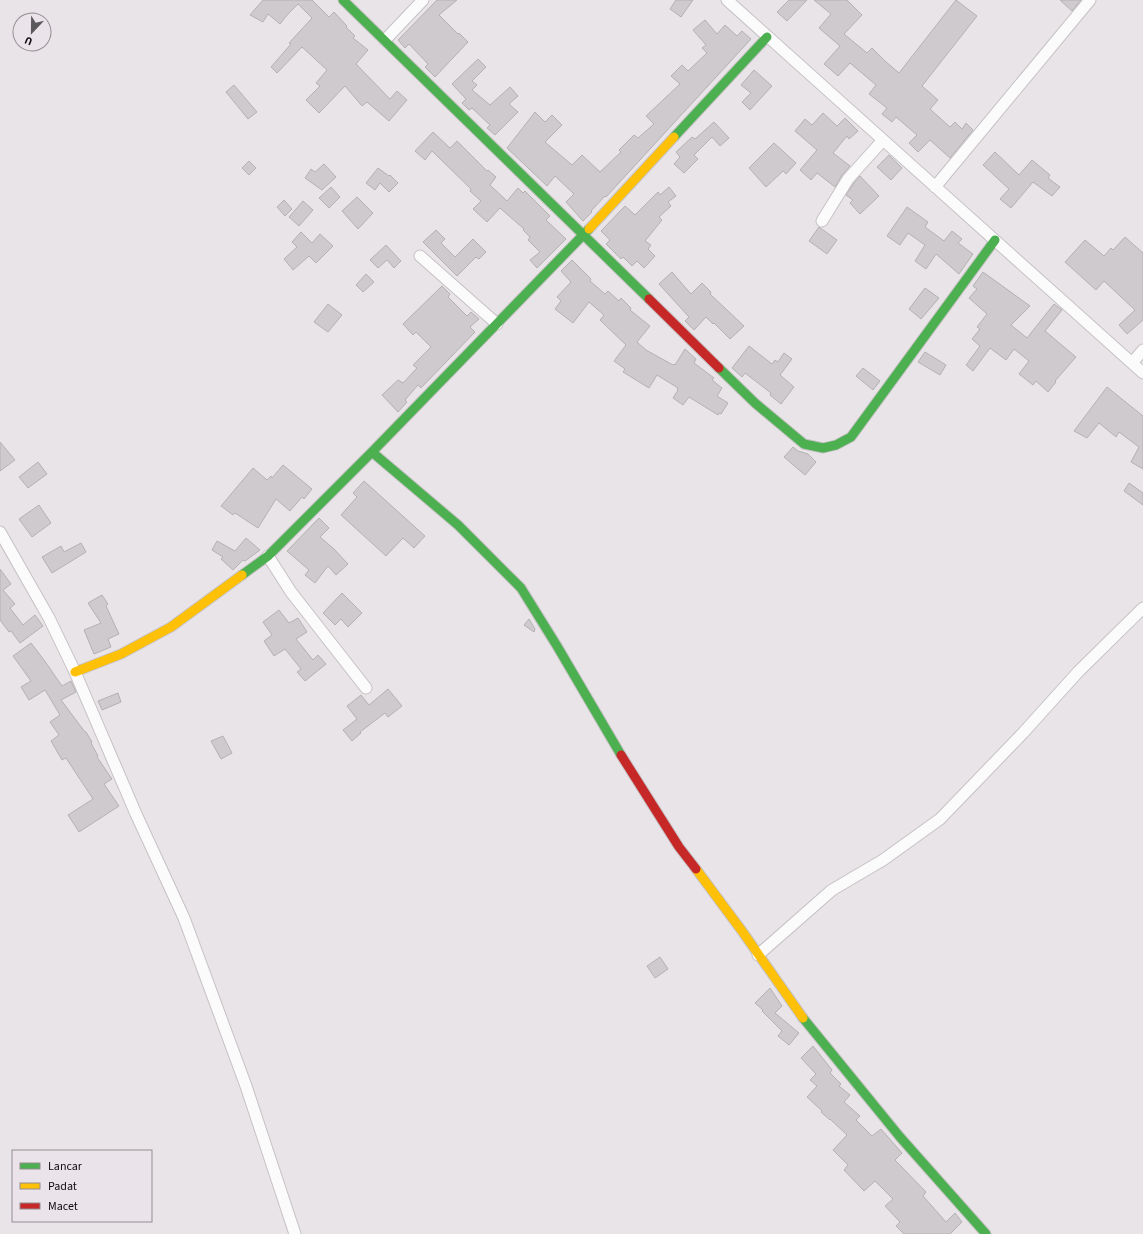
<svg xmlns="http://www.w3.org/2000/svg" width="1143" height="1234" viewBox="0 0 1143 1234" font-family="'Source Sans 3',sans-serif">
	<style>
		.building { fill: #cecacd; stroke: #b4b1b3 }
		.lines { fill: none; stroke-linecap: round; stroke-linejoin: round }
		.street-casing { stroke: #c5c1c4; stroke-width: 13 }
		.fast-casing { stroke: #c5c1c4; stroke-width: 11 }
		.slow-casing { stroke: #c5c1c4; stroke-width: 11 }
		.jam-casing { stroke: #c5c1c4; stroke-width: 11 }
		.street { stroke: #fcfbfc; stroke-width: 11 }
		.fast { stroke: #4caf50; stroke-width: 9 }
		.slow { stroke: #ffc107; stroke-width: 9 }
		.jam { stroke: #c62828; stroke-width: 9 }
	</style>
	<rect width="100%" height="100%" fill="#e9e4e8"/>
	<path class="building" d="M 263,0 L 312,0 L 329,17 L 334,12 L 347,26 L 346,27 L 355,36 L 353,38 L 368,50 L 356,64 L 390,99 L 397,91 L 407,100 L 389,121 L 367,102 L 362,106 L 345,86 L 319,113 L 306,100 L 320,86 L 316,83 L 327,70 L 302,47 L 277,73 L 271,67 L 291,44 L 289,43 L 312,18 L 298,4 L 288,14 L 280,24 L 268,14 L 263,22 L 250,15 Z
		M 437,0 L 457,0 L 439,15 L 458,34 L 459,33 L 468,42 L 435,77 L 425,67 L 428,64 L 409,44 L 405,48 L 398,40 Z
		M 676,0 L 693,0 L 681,17 L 670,9 Z
		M 789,0 L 807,0 L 787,21 L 777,12 Z
		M 814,0 L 847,0 L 862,15 L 844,34 L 867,53 L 872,48 L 885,61 L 899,73 L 956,0 L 977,16 L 922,86 L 938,100 L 930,109 L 950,127 L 955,122 L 962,129 L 966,123 L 973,130 L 950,158 L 930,140 L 918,152 L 909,143 L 917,135 L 896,117 L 892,122 L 882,114 L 887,108 L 869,94 L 876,85 L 850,63 L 838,76 L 824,64 L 840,46 L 819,28 L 831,14 Z
		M 1060,0 L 1081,0 L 1072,11 Z
		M 705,20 L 717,34 L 725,25 L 737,36 L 742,31 L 751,39 L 606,197 L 605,196 L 591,211 L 592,212 L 583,221 L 566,202 L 574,194 L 555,176 L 547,186 L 507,148 L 535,112 L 545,122 L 552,115 L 562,125 L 545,142 L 572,165 L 582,155 L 600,172 L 621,152 L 619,150 L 634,135 L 638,138 L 654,124 L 646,116 L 680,84 L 671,76 L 682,65 L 688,71 L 707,53 L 702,48 L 706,45 L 693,30 Z
		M 478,59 L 486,67 L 472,81 L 477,85 L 472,90 L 490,105 L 510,87 L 518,96 L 509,104 L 518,112 L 495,135 L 487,128 L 490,125 L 472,108 L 469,110 L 462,103 L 466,99 L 452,84 Z
		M 754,70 L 772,86 L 750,110 L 742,102 L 751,93 L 741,85 Z
		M 234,85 L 257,112 L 248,119 L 226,92 Z
		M 823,113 L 837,126 L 845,118 L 858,131 L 849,139 L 847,136 L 833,153 L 850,166 L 842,175 L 835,187 L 817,173 L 811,180 L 800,170 L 817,150 L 795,131 L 805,119 L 812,125 Z
		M 714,122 L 729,138 L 720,146 L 712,137 L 694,155 L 698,159 L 684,173 L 674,164 L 680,157 L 676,152 L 692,137 L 695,139 Z
		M 433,132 L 450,148 L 457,141 L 487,171 L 488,170 L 496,177 L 490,185 L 507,201 L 518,188 L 523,193 L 525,191 L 550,216 L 546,220 L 566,239 L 537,268 L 530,260 L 540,252 L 528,240 L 530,237 L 523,230 L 524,229 L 500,208 L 487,222 L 473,209 L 481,201 L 470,191 L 471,189 L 432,151 L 425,160 L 415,151 Z
		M 774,143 L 796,163 L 786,174 L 783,171 L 766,187 L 749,168 Z
		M 995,152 L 1019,175 L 1032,160 L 1050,175 L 1048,178 L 1060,187 L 1052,196 L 1033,182 L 1011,208 L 1000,199 L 1009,189 L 983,165 Z
		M 889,155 L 902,168 L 891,180 L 877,167 Z
		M 249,161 L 256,168 L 249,175 L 242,168 Z
		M 324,164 L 336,177 L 322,190 L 305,178 L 311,169 L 315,172 Z
		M 378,168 L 389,176 L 390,175 L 398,183 L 389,192 L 380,183 L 375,190 L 366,183 Z
		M 860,176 L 879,196 L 860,214 L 850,203 L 853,200 L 846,195 L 854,183 Z
		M 331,187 L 340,197 L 329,208 L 319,198 Z
		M 669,187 L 676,196 L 668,202 L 671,206 L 659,217 L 662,220 L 645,241 L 651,245 L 648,249 L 655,256 L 644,268 L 637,261 L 632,266 L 623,257 L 621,259 L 606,244 L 610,240 L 601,231 L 625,206 L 635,215 L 658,192 L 660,195 Z
		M 357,197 L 373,213 L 358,229 L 342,211 Z
		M 284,200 L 292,209 L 285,216 L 277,207 Z
		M 303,201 L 313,210 L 299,226 L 289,217 Z
		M 907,207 L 928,222 L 925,227 L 944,241 L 952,231 L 962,239 L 958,243 L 973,254 L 959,274 L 936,254 L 926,269 L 915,261 L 925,245 L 908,233 L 900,245 L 887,236 Z
		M 819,227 L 837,240 L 827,254 L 809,241 Z
		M 436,230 L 445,239 L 441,243 L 455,257 L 473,239 L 486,252 L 479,259 L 476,257 L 457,276 L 423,242 Z
		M 301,232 L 312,243 L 320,234 L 333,246 L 316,263 L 309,256 L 293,270 L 284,259 L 297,247 L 292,242 Z
		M 1125,237 L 1143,253 L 1143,320 L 1127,334 L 1119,325 L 1135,310 L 1104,281 L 1096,290 L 1065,262 L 1085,240 L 1104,256 L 1111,248 L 1113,250 Z
		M 386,245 L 401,261 L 394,268 L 387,260 L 378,268 L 370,260 Z
		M 572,260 L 591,279 L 590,281 L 605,294 L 608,291 L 619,301 L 621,298 L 631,308 L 630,310 L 650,326 L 637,342 L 646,350 L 673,365 L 674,364 L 675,365 L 685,349 L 696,359 L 694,363 L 714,378 L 712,380 L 722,388 L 717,396 L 728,403 L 721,414 L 719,413 L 718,415 L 689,397 L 683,405 L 673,398 L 678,390 L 677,389 L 678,388 L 657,375 L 649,388 L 623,372 L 625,369 L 614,361 L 626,345 L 600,320 L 604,315 L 589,302 L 573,323 L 555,309 L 561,301 L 557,297 L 571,282 L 561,271 Z
		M 672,272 L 691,294 L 702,283 L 711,292 L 710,294 L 744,326 L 730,339 L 714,323 L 713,324 L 706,317 L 694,330 L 685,321 L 689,317 L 659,284 Z
		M 983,272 L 1030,306 L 1011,325 L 1027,338 L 1054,304 L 1062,310 L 1045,331 L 1076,357 L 1055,381 L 1056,382 L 1048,392 L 1036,381 L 1033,385 L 1019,374 L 1029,361 L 1014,349 L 1006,360 L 990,348 L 973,371 L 966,365 L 980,346 L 972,339 L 980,329 L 977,327 L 987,314 L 969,298 L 977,289 L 973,286 Z
		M 366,274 L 374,282 L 363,292 L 356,285 Z
		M 442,286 L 450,294 L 448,297 L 467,316 L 471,312 L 479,319 L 470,327 L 475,332 L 421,388 L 418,385 L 405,400 L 407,402 L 398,412 L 382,395 L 398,380 L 403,383 L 417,368 L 413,365 L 431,347 L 416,332 L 413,335 L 403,324 Z
		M 925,288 L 939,298 L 921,319 L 909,309 Z
		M 328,304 L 342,315 L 328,332 L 314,322 Z
		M 749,346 L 772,364 L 775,360 L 778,362 L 784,353 L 792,359 L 780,375 L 794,387 L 781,404 L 770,395 L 771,393 L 745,373 L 742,377 L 732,368 Z
		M 925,352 L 946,365 L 940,375 L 918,362 Z
		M 863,368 L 880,381 L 873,390 L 856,376 Z
		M 1107,387 L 1143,416 L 1143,469 L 1131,462 L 1139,447 L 1119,432 L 1116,437 L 1099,423 L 1087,438 L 1074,431 Z
		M 0,442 L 15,460 L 0,471 Z
		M 793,447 L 798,451 L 808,454 L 816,462 L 805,475 L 784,457 Z
		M 38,462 L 47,474 L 28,488 L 19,477 Z
		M 283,465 L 312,489 L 304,499 L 302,497 L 290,511 L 276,499 L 258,528 L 235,513 L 233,515 L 221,506 L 253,468 L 267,480 L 271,476 L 272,478 Z
		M 364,481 L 425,536 L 414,548 L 403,538 L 386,556 L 341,515 L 357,497 L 353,493 Z
		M 1129,483 L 1143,493 L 1143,505 L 1124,491 Z
		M 39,505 L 51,523 L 32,537 L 19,519 Z
		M 319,518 L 329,528 L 320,537 L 334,549 L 348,564 L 336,575 L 328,566 L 315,583 L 305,575 L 309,570 L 287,551 Z
		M 246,538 L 260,550 L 245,561 L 243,560 L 233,570 L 221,559 L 223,557 L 212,550 L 217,541 L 235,551 Z
		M 81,543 L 86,552 L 52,573 L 42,557 L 61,546 L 64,552 Z
		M 0,569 L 11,584 L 3,590 L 15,604 L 10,608 L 23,625 L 35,615 L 43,626 L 20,643 L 11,631 L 9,632 L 0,620 Z
		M 342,593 L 362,613 L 348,627 L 341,619 L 335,625 L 323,613 Z
		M 102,595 L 108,604 L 106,606 L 119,634 L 108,639 L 111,647 L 94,654 L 84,630 L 101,623 L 88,603 Z
		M 279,610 L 289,623 L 298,618 L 307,632 L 296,639 L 313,660 L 318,655 L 326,664 L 305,681 L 297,672 L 301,669 L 285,649 L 274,656 L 264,641 L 272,635 L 263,622 Z
		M 529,619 L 535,629 L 534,632 L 524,625 Z
		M 31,643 L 44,660 L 62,686 L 71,681 L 76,692 L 61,700 L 85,732 L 86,732 L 92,742 L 91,743 L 98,756 L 97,757 L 112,779 L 104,784 L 119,806 L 79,832 L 68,815 L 93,799 L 66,758 L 62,760 L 51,741 L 59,735 L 50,722 L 60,715 L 45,690 L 29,700 L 21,687 L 31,681 L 13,656 Z
		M 388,689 L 402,706 L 388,717 L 385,713 L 360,732 L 361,733 L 352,741 L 343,730 L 357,719 L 347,706 L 361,695 L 369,705 Z
		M 118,693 L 121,702 L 102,710 L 98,701 Z
		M 223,736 L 232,753 L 221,759 L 211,741 Z
		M 660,957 L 668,969 L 655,978 L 647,966 Z
		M 770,988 L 782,1006 L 775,1013 L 799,1033 L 789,1045 L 778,1036 L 782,1031 L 762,1011 L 763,1010 L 755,1003 Z
		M 813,1046 L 832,1070 L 830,1073 L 841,1084 L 839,1086 L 850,1095 L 844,1102 L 860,1116 L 856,1120 L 872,1136 L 881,1129 L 902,1153 L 895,1160 L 926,1192 L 923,1196 L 946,1222 L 955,1213 L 962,1222 L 950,1234 L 904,1234 L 896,1226 L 900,1222 L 885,1206 L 893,1199 L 875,1181 L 864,1191 L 844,1170 L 848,1165 L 833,1150 L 847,1135 L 830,1119 L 830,1120 L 821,1112 L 822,1111 L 807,1097 L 817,1086 L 810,1080 L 816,1074 L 801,1058 Z"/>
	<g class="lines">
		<defs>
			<path id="street" d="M 727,0 L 1143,373
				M 385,40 L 423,0
				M 935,187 L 1090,0
				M 822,221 L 848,179 L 883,140
				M 420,256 L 497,324
				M 1132,363 L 1143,350
				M 0,532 L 49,618 L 75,672 L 136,814 L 184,918 L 246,1086 L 295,1234
				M 268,556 L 291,592 L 366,688
				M 758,955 L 832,890 L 883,860 L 940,819 L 1023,733 L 1078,672 L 1143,608"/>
			<path id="fast" d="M 343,0 L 649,299
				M 674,137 L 767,37
				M 719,368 L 755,403 L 804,444 L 823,448 L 836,445 L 851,437 L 995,240
				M 372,452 L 458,525 L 521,588 L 557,646 L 621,755
				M 242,575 L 268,556 L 372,452 L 589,229
				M 803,1018 L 900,1137 L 986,1234"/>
			<path id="slow" d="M 589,229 L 674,137
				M 75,672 L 121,654 L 171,627 L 242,575
				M 696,869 L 742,931 L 803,1018"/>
			<path id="jam" d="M 649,299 L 719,368
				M 621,755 L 679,847 L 696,869"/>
		</defs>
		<use href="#street" class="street-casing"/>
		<use href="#fast" class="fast-casing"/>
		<use href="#slow" class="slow-casing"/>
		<use href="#jam" class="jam-casing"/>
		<use href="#street" class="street"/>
		<use href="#fast" class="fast"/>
		<use href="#slow" class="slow"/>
		<use href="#jam" class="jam"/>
	</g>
	<rect x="12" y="1150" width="140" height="72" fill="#eae3e9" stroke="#928d92"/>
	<rect x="20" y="1163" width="20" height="6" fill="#4caf50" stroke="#928d92"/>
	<text x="48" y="1170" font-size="12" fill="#0f0d0f">Lancar</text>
	<rect x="20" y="1183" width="20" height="6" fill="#ffc107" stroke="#928d92"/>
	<text x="48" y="1190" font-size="12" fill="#0f0d0f">Padat</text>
	<rect x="20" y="1203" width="20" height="6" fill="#c62828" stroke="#928d92"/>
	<text x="48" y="1210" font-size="12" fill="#0f0d0f">Macet</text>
	<g transform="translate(32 32) rotate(202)"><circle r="19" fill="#eae3e9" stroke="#928d92"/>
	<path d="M0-3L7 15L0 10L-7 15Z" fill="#5b585b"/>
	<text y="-6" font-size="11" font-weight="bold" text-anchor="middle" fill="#0f0d0f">U</text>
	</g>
</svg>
